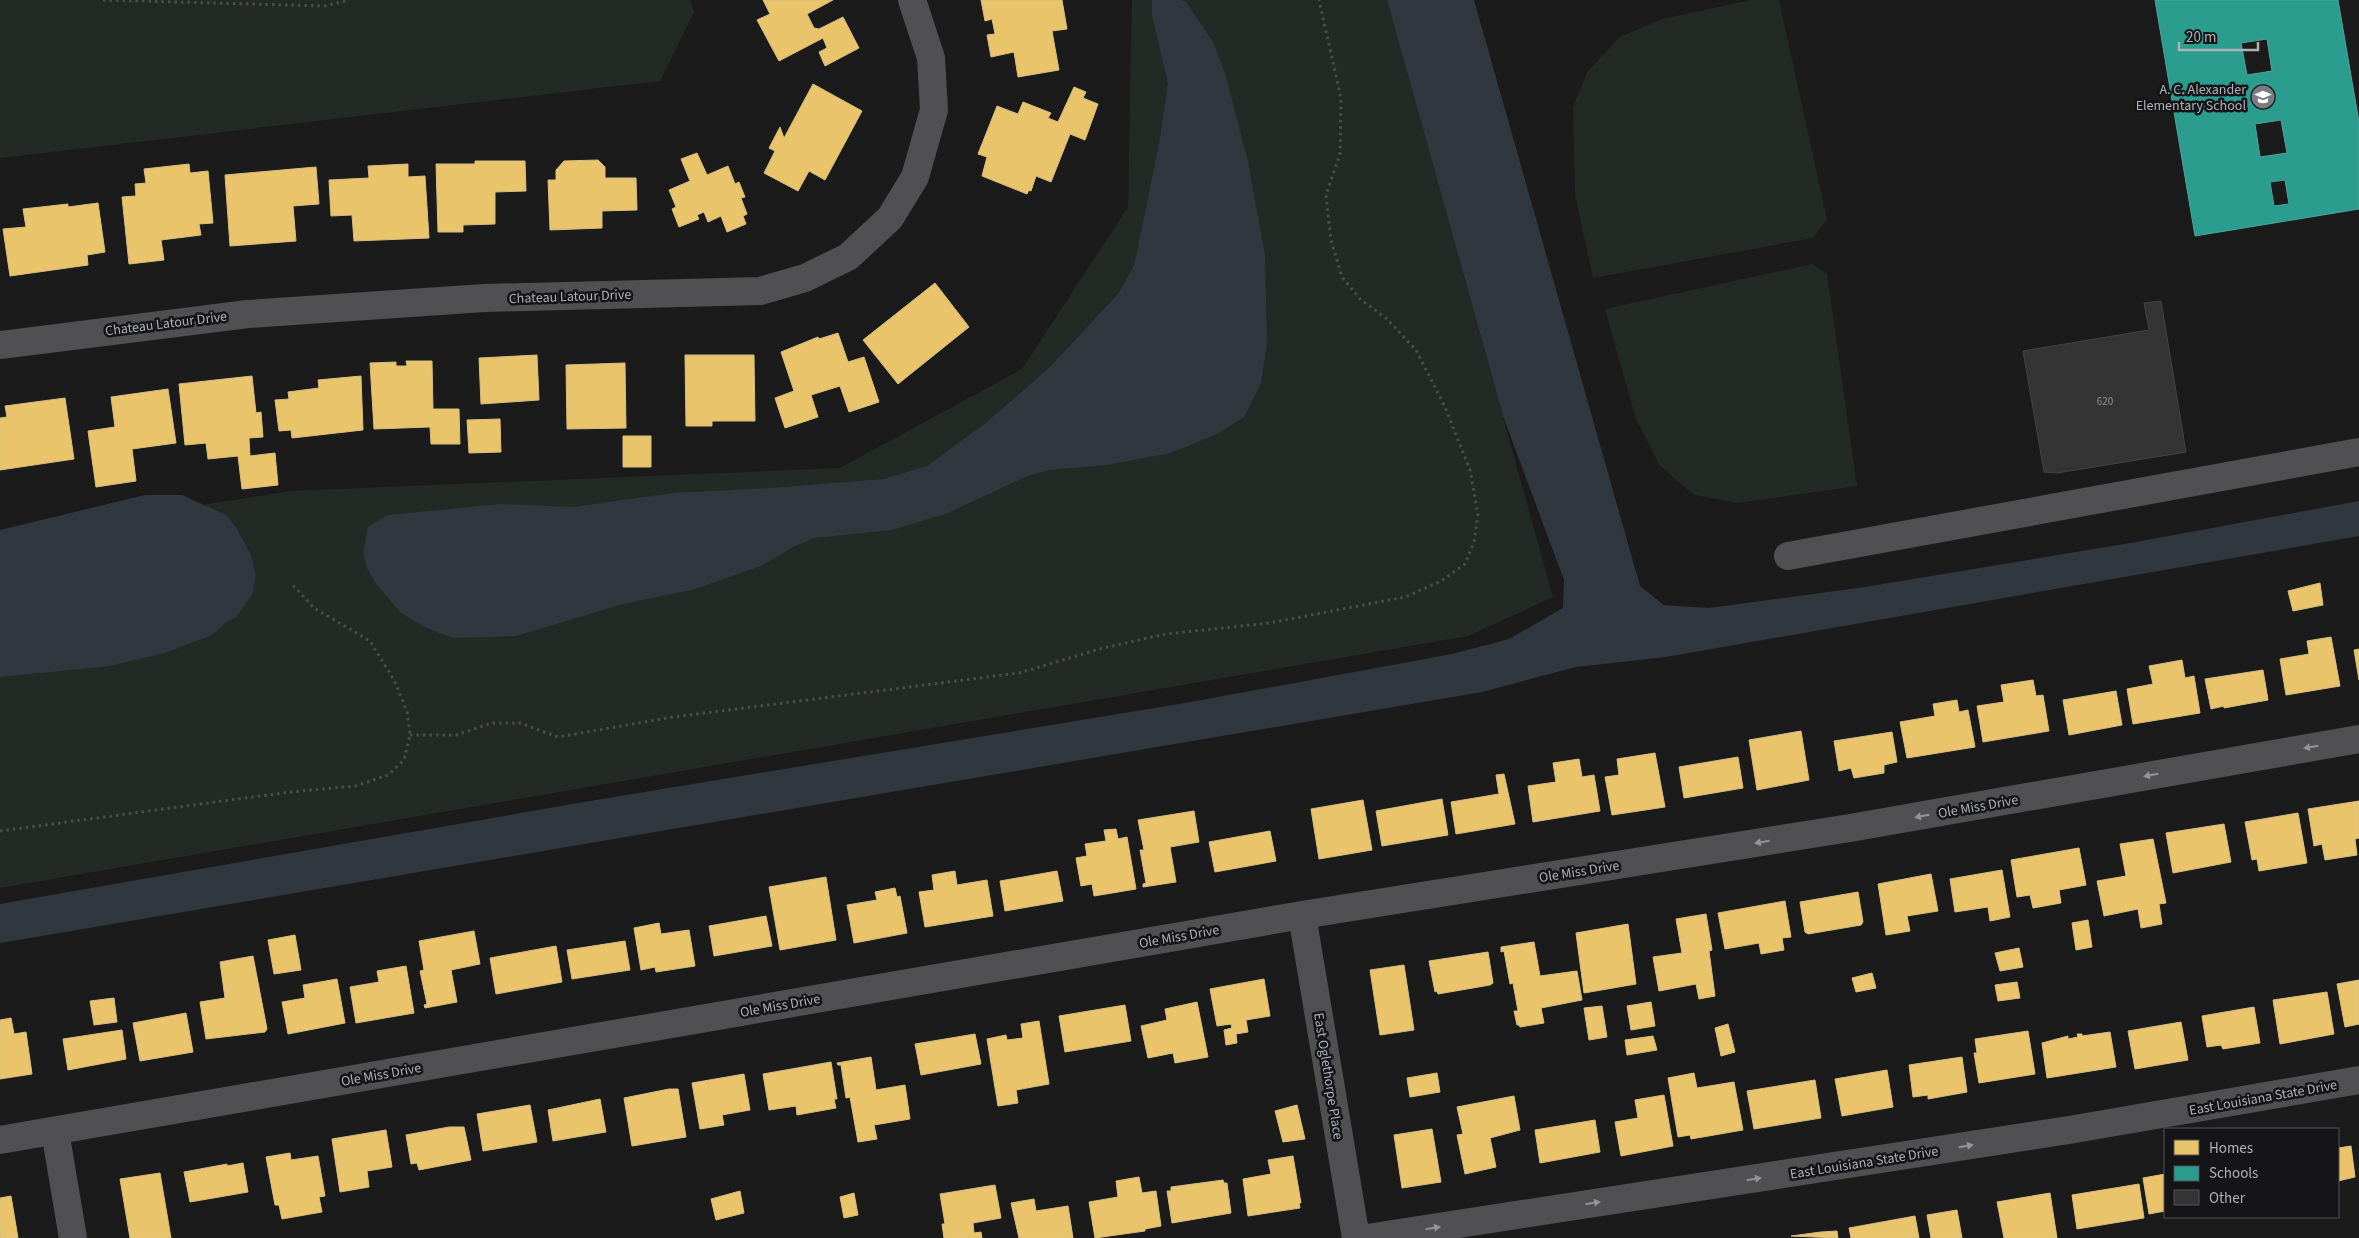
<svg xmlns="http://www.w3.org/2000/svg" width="2359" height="1238" viewBox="0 0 2359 1238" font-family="'Source Sans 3',sans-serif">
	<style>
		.green { fill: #232a25 }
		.water { fill: #31373e }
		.homes { fill: #e9c46a; stroke: #d7be82 }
		.schools { fill: #2a9d8f; stroke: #52a39c; fill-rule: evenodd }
		.building { fill: #343435; stroke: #444447 }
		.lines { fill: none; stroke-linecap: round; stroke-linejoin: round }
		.path { stroke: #4b4c4e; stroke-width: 3; stroke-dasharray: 2.5 4; stroke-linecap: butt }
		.minor { stroke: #505053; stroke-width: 28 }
		.oneway { fill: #92949b }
		.labels { text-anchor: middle; stroke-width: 5; stroke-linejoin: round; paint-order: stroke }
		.number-label { font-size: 11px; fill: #909299 }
		.poi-label { font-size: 14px; fill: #aeb1ba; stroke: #151517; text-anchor: end }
		.street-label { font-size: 14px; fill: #aeb1ba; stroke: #151517 }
	</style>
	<rect width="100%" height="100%" fill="#1b1b1b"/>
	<path class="green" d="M 0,0 L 690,0 L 694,12 L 660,81 L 0,158 Z
		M 1132,0 L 1387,0 L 1553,597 L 1468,636 L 0,888 L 0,537 L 290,491 L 840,468 L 1022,369 L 1128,207 Z
		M 1751,0 L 1779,0 L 1827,219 L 1813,238 L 1593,278 L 1575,195 L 1573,107 L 1587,72 L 1620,37 L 1662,19 Z
		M 1812,264 L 1827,274 L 1857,486 L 1738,503 L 1694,495 L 1660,466 L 1636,419 L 1605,309 Z"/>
	<path class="water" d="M 1152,0 L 1181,0 L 1186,2 L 1213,42 L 1225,73 L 1248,162 L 1265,255 L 1267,344 L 1261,383 L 1244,417 L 1217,434 L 1171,453 L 1107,465 L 1050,470 L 1027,476 L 948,513 L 892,530 L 814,538 L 793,547 L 761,566 L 692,590 L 623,604 L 516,636 L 453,638 L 424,627 L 400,612 L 376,584 L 367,568 L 363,554 L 368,527 L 387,515 L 501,504 L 573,507 L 673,493 L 771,488 L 884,479 L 927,466 L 987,422 L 1050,367 L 1118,294 L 1134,266 L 1159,144 L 1168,83 L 1152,16 Z
		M 1387,0 L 1474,0 L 1640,586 L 1664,605 L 1709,608 L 1865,587 L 2136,542 L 2359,501 L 2359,536 L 1666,657 L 1576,667 L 1482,692 L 0,943 L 0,904 L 578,803 L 1185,703 L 1452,654 L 1509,639 L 1563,608 L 1564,580 L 1503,416 Z
		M 145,495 L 182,495 L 226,515 L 236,527 L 251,555 L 256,575 L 252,595 L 236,617 L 225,623 L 212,635 L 165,653 L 109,666 L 0,677 L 0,530 Z"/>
	<path class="homes" d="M 763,0 L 833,0 L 807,14 L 814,28 L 819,29 L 843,17 L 859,48 L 825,66 L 819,52 L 827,48 L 823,38 L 779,61 L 757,20 L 770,14 Z
		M 981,0 L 1062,0 L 1067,29 L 1052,31 L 1059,70 L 1018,77 L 1014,52 L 991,57 L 987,35 L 995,34 L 992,19 L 985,21 Z
		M 813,84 L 862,111 L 825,180 L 809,171 L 798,191 L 764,173 L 775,151 L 769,148 L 780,127 L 784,138 Z
		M 1074,87 L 1086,92 L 1083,98 L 1098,104 L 1085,140 L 1070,134 L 1051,182 L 1036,176 L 1031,191 L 1029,190 L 1027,194 L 982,176 L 987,157 L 978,154 L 997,106 L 1018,114 L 1023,102 L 1051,113 L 1048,118 L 1058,122 Z
		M 697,153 L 707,175 L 728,166 L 735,184 L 739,182 L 745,197 L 741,198 L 747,214 L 743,216 L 746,224 L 727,232 L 721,216 L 708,222 L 704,212 L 697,215 L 699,219 L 679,227 L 672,209 L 676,207 L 669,190 L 690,181 L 681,159 Z
		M 598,160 L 605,167 L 605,178 L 636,178 L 637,210 L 602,211 L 602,228 L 550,230 L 548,180 L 556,180 L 556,170 L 564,161 Z
		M 475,161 L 525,161 L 526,191 L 495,192 L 495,224 L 463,225 L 463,232 L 438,232 L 436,164 L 475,164 Z
		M 189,164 L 190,173 L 208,171 L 213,223 L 199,224 L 201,235 L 161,240 L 164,260 L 129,264 L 122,197 L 136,196 L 135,184 L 146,183 L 144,169 Z
		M 408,164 L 408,177 L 425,176 L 429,238 L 354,241 L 352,215 L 331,216 L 329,180 L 369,178 L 368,166 Z
		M 316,167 L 319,204 L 293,206 L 296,241 L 230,246 L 225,175 Z
		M 98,203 L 105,252 L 87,255 L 88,265 L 10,276 L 3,229 L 26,227 L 23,209 L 68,204 L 68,207 Z
		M 935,283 L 969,327 L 898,384 L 863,340 Z
		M 838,333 L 848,362 L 864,357 L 879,402 L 849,412 L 840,386 L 811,395 L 818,417 L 785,428 L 775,398 L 794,391 L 781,352 L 818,337 L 819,339 Z
		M 537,355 L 539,400 L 481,404 L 479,358 Z
		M 685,355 L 754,355 L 755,421 L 712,421 L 712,426 L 686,426 Z
		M 406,361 L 432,361 L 433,409 L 459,409 L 460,444 L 431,444 L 430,427 L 374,429 L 370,363 L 396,362 L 396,366 L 407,366 Z
		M 625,363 L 626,428 L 567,429 L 566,365 Z
		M 252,376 L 256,413 L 261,412 L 263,437 L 249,438 L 250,456 L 275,453 L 278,485 L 242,489 L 238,456 L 208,459 L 206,443 L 185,445 L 179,384 Z
		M 361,376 L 363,430 L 292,438 L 291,430 L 279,431 L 275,400 L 289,399 L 288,392 L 319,388 L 318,380 Z
		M 168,389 L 176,443 L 132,449 L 136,481 L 96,487 L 88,431 L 115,427 L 111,397 Z
		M 65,398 L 74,459 L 0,470 L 0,418 L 7,417 L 5,406 Z
		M 500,419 L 501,452 L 469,453 L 467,420 Z
		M 623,436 L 651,436 L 651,467 L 623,467 Z
		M 2320,583 L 2323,605 L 2293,611 L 2288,591 Z
		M 2331,637 L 2340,686 L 2286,695 L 2280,659 L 2309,654 L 2307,641 Z
		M 2359,649 L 2359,680 L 2354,650 Z
		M 2182,660 L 2185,678 L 2194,676 L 2200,713 L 2133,724 L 2127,689 L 2153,684 L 2149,666 Z
		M 2263,670 L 2268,700 L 2224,708 L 2224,706 L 2211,709 L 2205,679 Z
		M 2033,680 L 2036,696 L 2043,695 L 2049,731 L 1983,742 L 1977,706 L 2004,702 L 2001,685 Z
		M 2116,691 L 2122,725 L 2069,735 L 2063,700 Z
		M 1957,700 L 1959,712 L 1968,710 L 1975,747 L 1907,758 L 1900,722 L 1935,716 L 1933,704 Z
		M 1801,731 L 1809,780 L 1757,790 L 1749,740 Z
		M 1892,732 L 1897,762 L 1884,765 L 1884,773 L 1854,778 L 1851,768 L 1839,771 L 1834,741 Z
		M 1655,753 L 1665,807 L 1612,815 L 1605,777 L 1619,775 L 1617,759 Z
		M 1738,757 L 1743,788 L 1684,798 L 1679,767 Z
		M 1579,759 L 1582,777 L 1594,775 L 1600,811 L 1533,822 L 1528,786 L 1556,782 L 1553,763 Z
		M 1504,774 L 1515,824 L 1456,834 L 1451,802 L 1499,794 L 1496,775 Z
		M 1442,799 L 1448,835 L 1382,846 L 1376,811 Z
		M 1363,800 L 1372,850 L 1319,859 L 1311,809 Z
		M 2359,801 L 2359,838 L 2355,839 L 2357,855 L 2325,860 L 2322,844 L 2314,846 L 2308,809 Z
		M 1194,811 L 1199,842 L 1170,847 L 1176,882 L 1143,887 L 1143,884 L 1146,883 L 1140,850 L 1144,850 L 1138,820 Z
		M 2298,813 L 2307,863 L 2259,871 L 2257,859 L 2252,860 L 2245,822 Z
		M 2224,824 L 2231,862 L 2173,873 L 2166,833 Z
		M 1116,829 L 1118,839 L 1127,837 L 1136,889 L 1094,896 L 1092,884 L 1081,886 L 1076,858 L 1087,856 L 1085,844 L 1106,841 L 1104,830 Z
		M 1270,831 L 1276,861 L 1215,872 L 1209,842 Z
		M 2153,839 L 2166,903 L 2159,904 L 2162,924 L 2141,928 L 2138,909 L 2104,916 L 2097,881 L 2126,876 L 2120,844 Z
		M 2079,848 L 2086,885 L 2059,890 L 2061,903 L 2033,908 L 2030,895 L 2017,897 L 2011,860 Z
		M 2002,870 L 2010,917 L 1990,921 L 1988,907 L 1955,912 L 1950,879 Z
		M 955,871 L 957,885 L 987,880 L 993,916 L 925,927 L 919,892 L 934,890 L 932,875 Z
		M 1057,871 L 1063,901 L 1005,911 L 1000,881 Z
		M 1931,874 L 1938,911 L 1907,916 L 1910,931 L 1886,935 L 1878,884 Z
		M 826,877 L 836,940 L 780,950 L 769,887 Z
		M 895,888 L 897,897 L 900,896 L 907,933 L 854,943 L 847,905 L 877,900 L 875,892 Z
		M 1858,892 L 1863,922 L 1861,925 L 1808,934 L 1805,932 L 1800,902 Z
		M 1785,901 L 1791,937 L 1782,938 L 1784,950 L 1761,954 L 1759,943 L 1725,949 L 1718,913 Z
		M 1706,914 L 1712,950 L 1709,951 L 1715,996 L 1699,999 L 1696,984 L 1659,991 L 1653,957 L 1682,953 L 1676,919 Z
		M 766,916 L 772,946 L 714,956 L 709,926 Z
		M 2088,920 L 2092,947 L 2076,950 L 2072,923 Z
		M 659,923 L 661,934 L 689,930 L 695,966 L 656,972 L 655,967 L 641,970 L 634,928 Z
		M 1628,924 L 1636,984 L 1584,993 L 1576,933 Z
		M 474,931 L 480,964 L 451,970 L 457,1002 L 425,1008 L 424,1005 L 427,1004 L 420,971 L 424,970 L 419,941 Z
		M 295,935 L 301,970 L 274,974 L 268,940 Z
		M 625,941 L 630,970 L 572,979 L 567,950 Z
		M 1534,942 L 1540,976 L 1577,971 L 1582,1000 L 1541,1008 L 1544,1023 L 1520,1027 L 1519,1025 L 1517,1025 L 1514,1011 L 1518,1011 L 1513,983 L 1510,984 L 1504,951 L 1501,952 L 1501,947 Z
		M 556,946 L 562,982 L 496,994 L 490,958 Z
		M 2019,948 L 2023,967 L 2000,971 L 1995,953 Z
		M 1488,952 L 1493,983 L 1490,985 L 1438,994 L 1437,991 L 1435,992 L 1429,961 Z
		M 253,956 L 267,1029 L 265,1032 L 206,1039 L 200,1002 L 225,998 L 220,962 Z
		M 1404,965 L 1414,1030 L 1380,1035 L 1370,970 Z
		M 406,966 L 414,1013 L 356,1023 L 350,987 L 379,982 L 377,971 Z
		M 1872,973 L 1876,988 L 1856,992 L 1852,978 Z
		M 337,979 L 345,1023 L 288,1034 L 282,1002 L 305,998 L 303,985 Z
		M 1264,979 L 1270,1016 L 1246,1020 L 1248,1032 L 1236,1034 L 1237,1043 L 1226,1045 L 1224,1030 L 1232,1028 L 1231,1024 L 1217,1026 L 1210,989 Z
		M 2359,980 L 2359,1024 L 2345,1027 L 2337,984 Z
		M 2017,982 L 2020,998 L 1998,1001 L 1995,985 Z
		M 2327,992 L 2334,1034 L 2280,1044 L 2273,1000 Z
		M 114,998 L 117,1022 L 94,1025 L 90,1001 Z
		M 1197,1002 L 1208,1057 L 1175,1063 L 1173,1053 L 1148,1058 L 1141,1026 L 1167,1020 L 1165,1009 Z
		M 1651,1002 L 1655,1026 L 1631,1030 L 1627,1006 Z
		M 1125,1005 L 1131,1041 L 1065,1052 L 1059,1016 Z
		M 1602,1006 L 1607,1037 L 1589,1040 L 1584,1008 Z
		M 2254,1007 L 2260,1043 L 2223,1049 L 2221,1045 L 2207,1047 L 2202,1016 Z
		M 186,1013 L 193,1052 L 140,1061 L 133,1023 Z
		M 11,1018 L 14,1034 L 26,1032 L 32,1074 L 0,1079 L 0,1020 Z
		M 1039,1021 L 1049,1084 L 1016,1090 L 1018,1103 L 998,1106 L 987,1039 L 1006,1035 L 1007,1040 L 1023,1038 L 1021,1024 Z
		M 2181,1022 L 2188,1060 L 2135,1069 L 2128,1031 Z
		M 1728,1024 L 1735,1052 L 1721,1056 L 1715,1028 Z
		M 122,1030 L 126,1059 L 68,1070 L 63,1039 Z
		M 2028,1031 L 2035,1074 L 1979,1083 L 1974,1053 L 1977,1053 L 1975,1039 Z
		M 2110,1032 L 2116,1067 L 2047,1078 L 2042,1043 L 2068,1036 L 2068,1039 L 2078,1037 L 2077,1034 L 2082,1034 L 2082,1036 Z
		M 975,1034 L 981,1064 L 921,1075 L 915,1044 Z
		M 1653,1036 L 1657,1050 L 1627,1055 L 1625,1040 Z
		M 871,1057 L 876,1090 L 905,1085 L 910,1119 L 874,1125 L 877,1139 L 858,1142 L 850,1097 L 846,1098 L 841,1065 L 838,1065 L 837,1063 Z
		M 1962,1057 L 1967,1092 L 1928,1099 L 1928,1095 L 1913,1097 L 1909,1065 Z
		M 831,1062 L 837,1099 L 834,1099 L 836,1108 L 797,1115 L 796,1106 L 769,1110 L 763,1074 Z
		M 1887,1070 L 1893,1107 L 1842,1116 L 1835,1079 Z
		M 1437,1073 L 1440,1092 L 1410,1097 L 1407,1078 Z
		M 1694,1073 L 1697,1088 L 1734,1082 L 1743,1130 L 1691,1139 L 1690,1135 L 1678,1137 L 1668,1078 Z
		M 744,1074 L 750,1110 L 722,1115 L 724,1125 L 700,1129 L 692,1083 Z
		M 1815,1080 L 1821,1118 L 1754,1129 L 1747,1091 Z
		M 669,1089 L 678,1089 L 686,1137 L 632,1146 L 624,1098 Z
		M 1664,1095 L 1673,1146 L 1621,1156 L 1615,1122 L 1638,1118 L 1635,1100 Z
		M 1514,1096 L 1520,1130 L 1490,1138 L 1496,1167 L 1465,1174 L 1457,1135 L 1463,1134 L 1457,1107 Z
		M 600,1099 L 606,1132 L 553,1141 L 548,1110 Z
		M 530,1105 L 537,1142 L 483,1151 L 477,1114 Z
		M 1297,1105 L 1305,1139 L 1283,1142 L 1275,1111 Z
		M 1595,1120 L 1600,1152 L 1540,1163 L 1535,1130 Z
		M 449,1127 L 464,1127 L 471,1160 L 419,1170 L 417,1163 L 411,1164 L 406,1135 Z
		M 1432,1129 L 1441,1182 L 1402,1188 L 1394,1135 Z
		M 386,1130 L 392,1167 L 367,1171 L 369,1187 L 340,1192 L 332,1139 Z
		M 2351,1146 L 2355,1177 L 2338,1181 L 2338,1148 Z
		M 290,1153 L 291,1160 L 318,1156 L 325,1196 L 319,1197 L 322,1212 L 282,1219 L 279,1205 L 275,1205 L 266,1157 Z
		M 1293,1156 L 1301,1203 L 1299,1203 L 1300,1208 L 1248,1216 L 1243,1179 L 1271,1174 L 1268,1160 Z
		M 243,1163 L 248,1192 L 190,1202 L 184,1172 L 227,1164 L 227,1166 Z
		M 160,1173 L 171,1238 L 130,1238 L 120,1179 Z
		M 2165,1174 L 2165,1211 L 2149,1214 L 2143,1178 Z
		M 1139,1177 L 1142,1193 L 1156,1191 L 1161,1226 L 1145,1229 L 1145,1231 L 1095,1238 L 1089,1202 L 1118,1197 L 1116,1181 Z
		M 1223,1180 L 1224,1183 L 1227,1183 L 1231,1213 L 1172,1223 L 1167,1191 L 1171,1191 L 1171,1187 Z
		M 2139,1184 L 2144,1218 L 2077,1229 L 2072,1195 Z
		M 995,1185 L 1001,1218 L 973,1223 L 974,1233 L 981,1232 L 982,1238 L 944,1238 L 942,1224 L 945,1224 L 940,1194 Z
		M 740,1191 L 744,1213 L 716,1220 L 711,1199 Z
		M 854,1193 L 858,1215 L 844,1218 L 840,1197 Z
		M 2050,1193 L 2057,1238 L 2004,1238 L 1997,1202 Z
		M 11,1196 L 18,1238 L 0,1238 L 0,1198 Z
		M 1034,1199 L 1036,1211 L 1068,1206 L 1073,1238 L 1019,1238 L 1011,1203 Z
		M 1957,1210 L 1962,1238 L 1931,1238 L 1927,1215 Z
		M 1915,1216 L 1919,1238 L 1851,1238 L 1849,1228 Z
		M 1837,1231 L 1838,1238 L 1791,1236 L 1821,1232 Z"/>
	<path class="schools" d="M 2155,0 L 2338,0 L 2359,122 L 2359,209 L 2195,236 ZM 2267,39 L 2272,71 L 2247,75 L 2241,43 ZM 2281,120 L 2287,153 L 2260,157 L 2255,124 ZM 2285,180 L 2289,204 L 2274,206 L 2270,182 Z"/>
	<path class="building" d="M 2161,301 L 2186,452 L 2057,473 L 2044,472 L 2023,351 L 2149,330 L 2144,303 Z"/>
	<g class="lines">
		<path class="path" d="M 103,0 L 325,6 L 349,0
			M 410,735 L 456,735 L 492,723 L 520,723 L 558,737 L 673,717 L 1019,673 L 1103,648 L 1166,634 L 1269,623 L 1405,597 L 1441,581 L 1465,564 L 1474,542 L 1478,515 L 1470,470 L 1445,407 L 1416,350 L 1386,318 L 1360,299 L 1342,277 L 1331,240 L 1326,195 L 1340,154 L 1341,98 L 1319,0
			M 0,831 L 290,792 L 355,786 L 388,775 L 404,760 L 410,735 L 407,711 L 394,680 L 370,641 L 314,608 L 292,584"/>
		<path class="minor" d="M 0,345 L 248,314 L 484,298 L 760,291 L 805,278 L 848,257 L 890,218 L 915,177 L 934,110 L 931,58 L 912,0
			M 1788,556 L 2359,452
			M 1302,915 L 1356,1238
			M 55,1131 L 73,1238
			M 0,1140 L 1302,915 L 1850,828 L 2359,739
			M 1367,1238 L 2069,1130 L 2359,1080"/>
	</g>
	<defs><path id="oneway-solid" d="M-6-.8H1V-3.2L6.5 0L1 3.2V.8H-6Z" transform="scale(1.25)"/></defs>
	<g class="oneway">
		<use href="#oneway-solid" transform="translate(2311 747) rotate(170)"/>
		<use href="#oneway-solid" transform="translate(2151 775) rotate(170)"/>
		<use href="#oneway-solid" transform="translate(1922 816) rotate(170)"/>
		<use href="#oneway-solid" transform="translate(1762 842) rotate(171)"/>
		<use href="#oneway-solid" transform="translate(1966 1146) rotate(-9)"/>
		<use href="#oneway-solid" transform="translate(1754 1179) rotate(-9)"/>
		<use href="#oneway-solid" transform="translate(1593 1203) rotate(-9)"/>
		<use href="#oneway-solid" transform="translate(1433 1228) rotate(-9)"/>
	</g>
	<defs>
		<symbol id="school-disc" viewBox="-11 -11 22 22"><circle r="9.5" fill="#7b7c82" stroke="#151517"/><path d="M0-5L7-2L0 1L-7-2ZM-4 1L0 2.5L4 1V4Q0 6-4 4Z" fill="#fff"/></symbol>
	</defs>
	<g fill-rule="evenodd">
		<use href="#school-disc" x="2249" y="83" width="28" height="28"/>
	</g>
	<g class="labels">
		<g class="number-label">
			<text x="2105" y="405">620</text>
		</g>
		<g class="poi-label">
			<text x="2246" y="94">A. C. Alexander<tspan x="2246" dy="16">Elementary School</tspan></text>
		</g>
		<g class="street-label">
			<text transform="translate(570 296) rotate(-2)" y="5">Chateau Latour Drive</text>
			<text transform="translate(166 323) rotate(-7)" y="5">Chateau Latour Drive</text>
			<text transform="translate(1978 806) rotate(-10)" y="5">Ole Miss Drive</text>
			<text transform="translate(1579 871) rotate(-9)" y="5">Ole Miss Drive</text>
			<text transform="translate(1179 936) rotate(-10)" y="5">Ole Miss Drive</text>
			<text transform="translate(780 1005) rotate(-10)" y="5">Ole Miss Drive</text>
			<text transform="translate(381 1074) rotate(-10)" y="5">Ole Miss Drive</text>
			<text transform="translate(1329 1076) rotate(81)" y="5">East Oglethorpe Place</text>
			<text transform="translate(2263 1097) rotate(-10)" y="5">East Louisiana State Drive</text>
			<text transform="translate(1864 1162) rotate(-9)" y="5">East Louisiana State Drive</text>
		</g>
	</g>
	<rect x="2164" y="1128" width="175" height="90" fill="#151517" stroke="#525358"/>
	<rect x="2174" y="1140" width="25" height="15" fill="#e9c46a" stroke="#525358"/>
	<text x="2209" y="1153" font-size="15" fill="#aeb1ba">Homes</text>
	<rect x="2174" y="1166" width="25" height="15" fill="#2a9d8f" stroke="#525358"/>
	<text x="2209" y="1178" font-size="15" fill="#aeb1ba">Schools</text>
	<rect x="2174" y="1190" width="25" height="15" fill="#343435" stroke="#525358"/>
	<text x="2209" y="1203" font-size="15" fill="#aeb1ba">Other</text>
	<path d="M2179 42v8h79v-8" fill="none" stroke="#aeb1ba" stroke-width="2.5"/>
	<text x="2186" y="42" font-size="15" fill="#aeb1ba" stroke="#151517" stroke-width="4" paint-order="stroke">20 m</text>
</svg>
